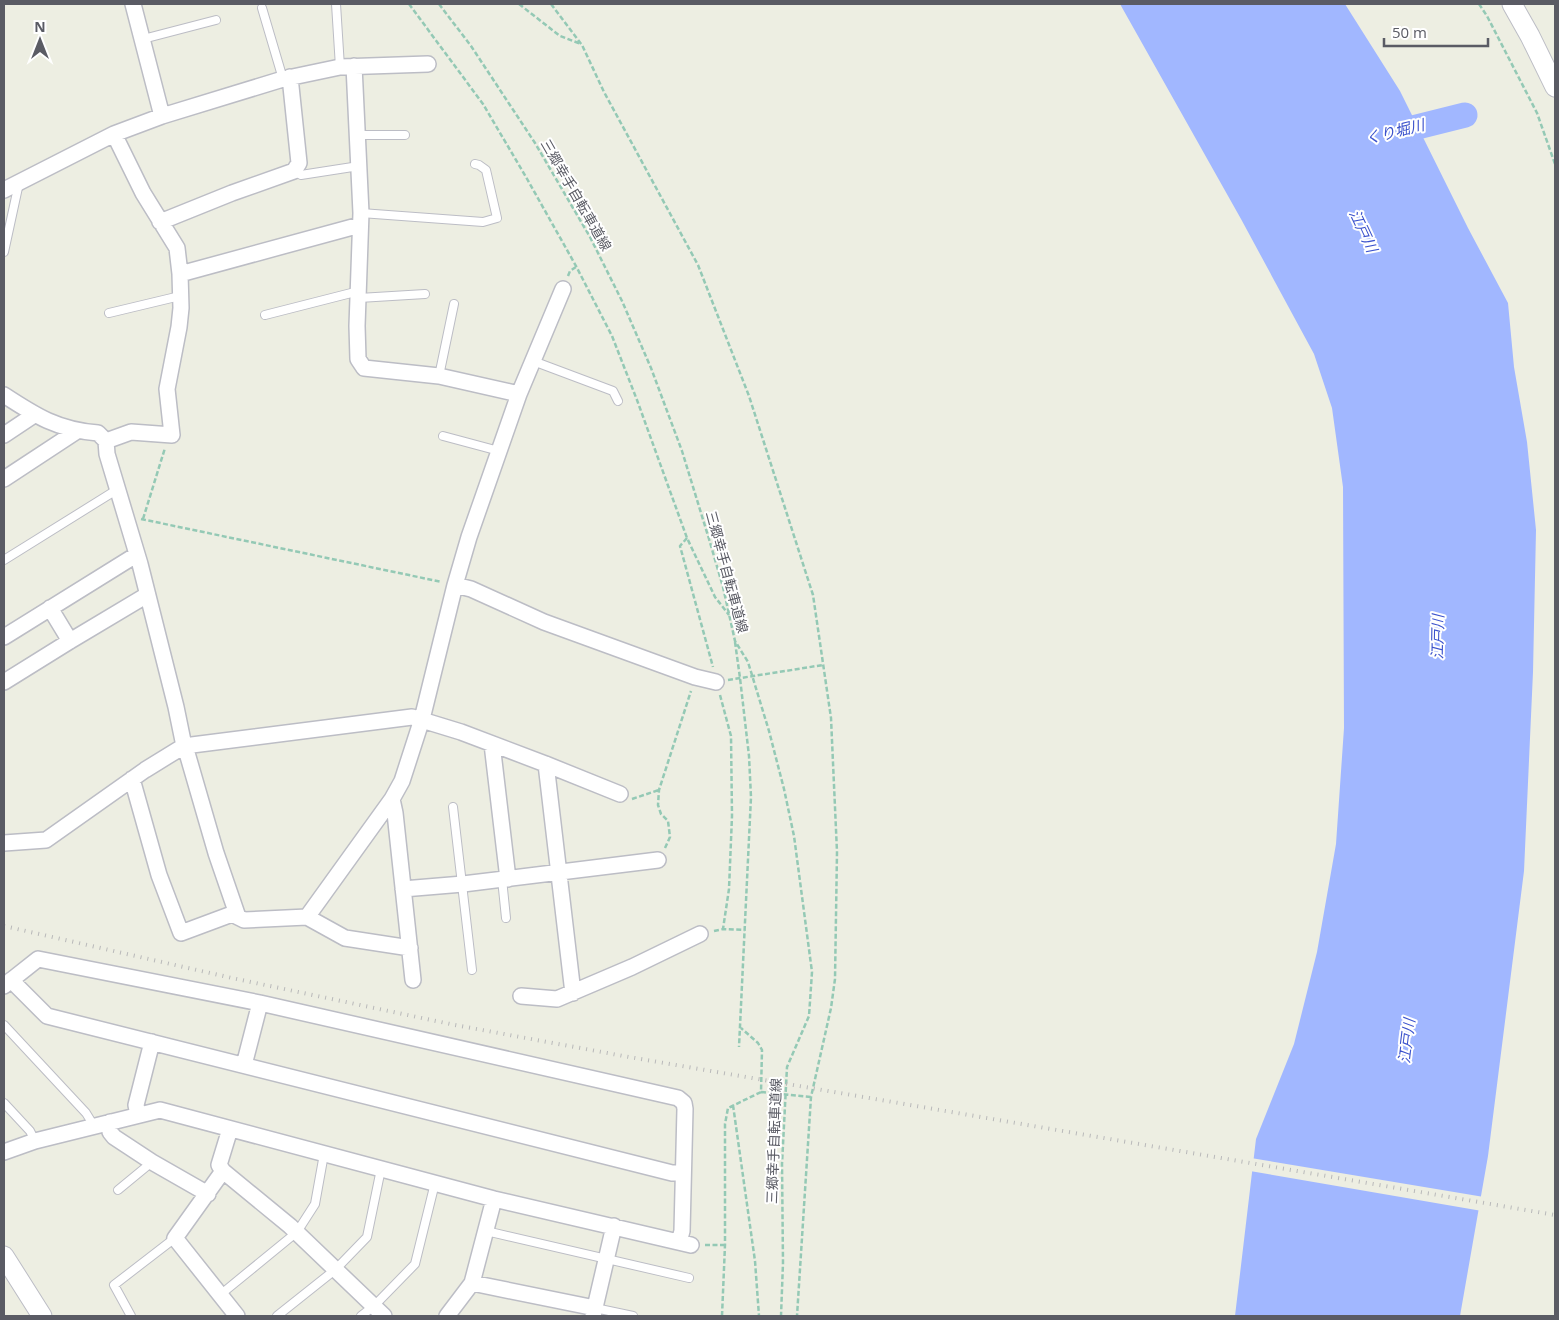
<svg xmlns="http://www.w3.org/2000/svg" width="1559" height="1320" viewBox="0 0 1559 1320" font-family="'Open Sans','Noto Sans JP',sans-serif">
	<style>
		.water { fill: #a1b7ff }
		.pier { fill: #edeee2 }
		.lines { fill: none; stroke-linecap: round; stroke-linejoin: round }
		.river { stroke: #a1b7ff; stroke-width: 25 }
		.service-casing { stroke: #bcbdc5; stroke-width: 10 }
		.minor-casing { stroke: #bcbdc5; stroke-width: 18 }
		.tertiary-casing { stroke: #bcbdc5; stroke-width: 21 }
		.path { stroke: #94c9b5; stroke-width: 2.5; stroke-dasharray: 5 2.5; stroke-linecap: butt }
		.service { stroke: #fff; stroke-width: 8 }
		.minor { stroke: #fff; stroke-width: 15 }
		.tertiary { stroke: #fff; stroke-width: 19 }
		.rail { stroke: #b8b8b9; stroke-width: 4; stroke-dasharray: 1 6; stroke-linecap: butt }
		.labels { text-anchor: middle; stroke-width: 4; stroke-linejoin: round; paint-order: stroke }
		.street-label { font-size: 14px; fill: #5a5b64; stroke: #fff }
		.water-label { font-size: 15px; font-style: italic; fill: #3b52cc; stroke: #fff }
	</style>
	<rect width="100%" height="100%" fill="#edeee2"/>
	<path class="water" d="M 1120,4 L 1345,4 L 1400,91 L 1468,228 L 1508,303 L 1514,367 L 1527,442 L 1536,530 L 1533,672 L 1524,871 L 1488,1156 L 1460,1316 L 1235,1316 L 1256,1139 L 1294,1044 L 1317,952 L 1336,844 L 1344,728 L 1343,487 L 1332,408 L 1314,354 L 1241,219 Z"/>
	<path class="pier" d="M 1251,1158 L 1484,1197 L 1482,1211 L 1250,1171 Z"/>
	<g class="lines">
		<path class="river" d="M 1385,135 L 1465,115"/>
		<defs>
			<path id="service" d="M 336,4 L 340,67
				M 262,8 L 283,79
				M 143,39 L 216,20
				M 358,135 L 405,135
				M 294,171 L 301,175 L 359,166
				M 361,213 L 483,222 L 497,218 L 486,170 L 479,165 L 475,164
				M 4,252 L 19,183
				M 359,298 L 425,294
				M 109,313 L 180,296
				M 265,315 L 359,291
				M 533,361 L 613,391 L 618,401
				M 439,376 L 454,304
				M 443,436 L 499,451
				M 4,560 L 118,489
				M 453,807 L 472,970
				M 502,879 L 506,918
				M 4,1025 L 86,1113 L 94,1126
				M 4,1103 L 30,1131 L 35,1141
				M 118,1190 L 152,1162
				M 486,1231 L 689,1278
				M 220,1295 L 297,1232 L 315,1204 L 324,1154
				M 595,1308 L 633,1316
				M 131,1316 L 114,1285 L 175,1238
				M 277,1316 L 336,1269 L 367,1237 L 381,1169
				M 361,1316 L 374,1306 L 415,1264 L 435,1183"/>
			<path id="minor" d="M 133,4 L 162,116
				M 354,66 L 361,213 L 357,326 L 358,359 L 364,368 L 439,376 L 519,394
				M 4,190 L 114,134 L 162,116 L 283,79 L 340,67 L 428,64
				M 160,222 L 232,193 L 294,171 L 299,163 L 290,77
				M 180,274 L 360,225
				M 4,395 C 36,416 58,430 98,433 L 106,441 L 107,454 L 140,564 L 176,707 L 184,746
				M 4,435 L 34,415
				M 106,441 L 131,432 L 172,435 L 167,389 L 179,327 L 181,308 L 180,274 L 177,248 L 143,193 L 114,134
				M 4,479 L 77,431
				M 455,585 L 471,589 L 544,622 L 695,677 L 716,682
				M 50,608 L 70,641
				M 4,637 L 136,555
				M 4,682 L 70,641 L 147,595
				M 492,744 L 508,879
				M 185,746 L 216,853 L 238,917
				M 546,764 L 573,993
				M 132,779 L 159,875 L 181,933 L 232,914 L 244,920 L 307,917 L 345,938 L 410,948
				M 392,799 L 395,813 L 413,980
				M 4,843 L 46,840 L 145,770 L 184,746 L 412,717 L 461,732 L 548,765 L 620,794
				M 403,889 L 463,884 L 658,860
				M 307,917 L 392,799 L 402,781 L 422,719 L 455,585 L 469,537 L 519,394 L 563,289
				M 11,980 L 47,1016 L 672,1173 L 683,1173
				M 4,986 L 38,959 L 260,1003 L 678,1098 L 684,1103 L 685,1109 L 682,1231 L 679,1242
				M 521,996 L 557,999 L 632,967 L 700,934
				M 244,1065 L 260,1003
				M 138,1115 L 136,1105 L 152,1042
				M 110,1122 L 110,1132 L 114,1137 L 152,1162 L 208,1194
				M 230,1129 L 219,1165 L 223,1171 L 290,1226 L 384,1316
				M 4,1152 L 35,1141 L 160,1110 L 494,1199 L 691,1245
				M 223,1171 L 175,1238 L 237,1316
				M 472,1283 L 595,1308
				M 447,1316 L 472,1283 L 494,1199
				M 593,1316 L 614,1226"/>
			<path id="tertiary" d="M 1512,4 L 1530,36 L 1555,87
				M 4,1256 L 42,1316"/>
		</defs>
		<use href="#service" class="service-casing"/>
		<use href="#minor" class="minor-casing"/>
		<use href="#tertiary" class="tertiary-casing"/>
		<path class="path" d="M 409,4 L 483,104 L 526,177 L 576,266 L 612,336 L 637,400 L 687,538 L 715,597 L 729,615
			M 439,4 L 471,46 L 535,143 L 590,237 L 622,301 L 651,368 L 682,451 L 709,539 L 723,587 L 735,641 L 748,662 L 769,731 L 784,789 L 794,836 L 812,972 L 809,1016 L 787,1067 L 782,1164 L 783,1263 L 781,1316
			M 519,4 L 560,36 L 581,44
			M 551,4 L 582,45 L 604,92 L 698,265 L 749,396 L 813,595 L 831,718 L 837,852 L 835,979 L 831,1008 L 811,1097 L 797,1316
			M 1479,4 L 1487,16 L 1537,113 L 1555,164
			M 568,276 L 570,271 L 576,267
			M 141,519 L 442,582
			M 143,519 L 165,448
			M 687,538 L 680,546 L 713,667
			M 735,642 L 740,678 L 749,756 L 751,797 L 739,1047
			M 728,680 L 823,665
			M 720,695 L 731,736 L 732,816 L 729,889 L 723,929
			M 632,799 L 659,790
			M 665,848 L 670,837 L 668,821 L 661,814 L 658,805 L 659,790 L 691,691
			M 714,931 L 723,929 L 745,930
			M 761,1092 L 811,1097
			M 733,1105 L 755,1261 L 759,1316
			M 705,1245 L 725,1245
			M 722,1316 L 725,1245 L 725,1124 L 728,1108 L 761,1092 L 762,1050 L 758,1043 L 741,1028"/>
		<use href="#service" class="service"/>
		<use href="#minor" class="minor"/>
		<use href="#tertiary" class="tertiary"/>
		<path class="rail" d="M 4,926 L 232,978 L 455,1025 L 629,1057 L 1555,1215"/>
	</g>
	<g class="labels">
		<g class="street-label">
			<text transform="translate(576 195) rotate(60)" y="5">三郷幸手自転車道線</text>
			<text transform="translate(727 572) rotate(75)" y="5">三郷幸手自転車道線</text>
			<text transform="translate(774 1141) rotate(-88)" y="5">三郷幸手自転車道線</text>
		</g>
		<g class="water-label">
			<text transform="translate(1395 132) rotate(-14)" y="5">くり堀川</text>
			<text transform="translate(1363 231) rotate(65)" y="5">江戸川</text>
			<text transform="translate(1438 637) rotate(-89)" y="5">江戸川</text>
			<text transform="translate(1407 1041) rotate(-83)" y="5">江戸川</text>
		</g>
	</g>
	<rect width="1559" height="1320" fill="none" stroke="#5a5b64" stroke-width="10"/>
	<g transform="translate(40 40)" stroke="#ffffff" stroke-width="4" paint-order="stroke">
	<path d="M0-4L9 19L0 12L-9 19Z" fill="#5a5b64"/>
	<text y="-8" font-size="14" font-weight="bold" text-anchor="middle" fill="#5a5b64">N</text>
	</g>
	<path d="M1384 38v8h104v-8" fill="none" stroke="#5a5b64" stroke-width="2.5"/>
	<text x="1392" y="38" font-size="15" fill="#5a5b64" stroke="#ffffff" stroke-width="4" paint-order="stroke">50 m</text>
</svg>
